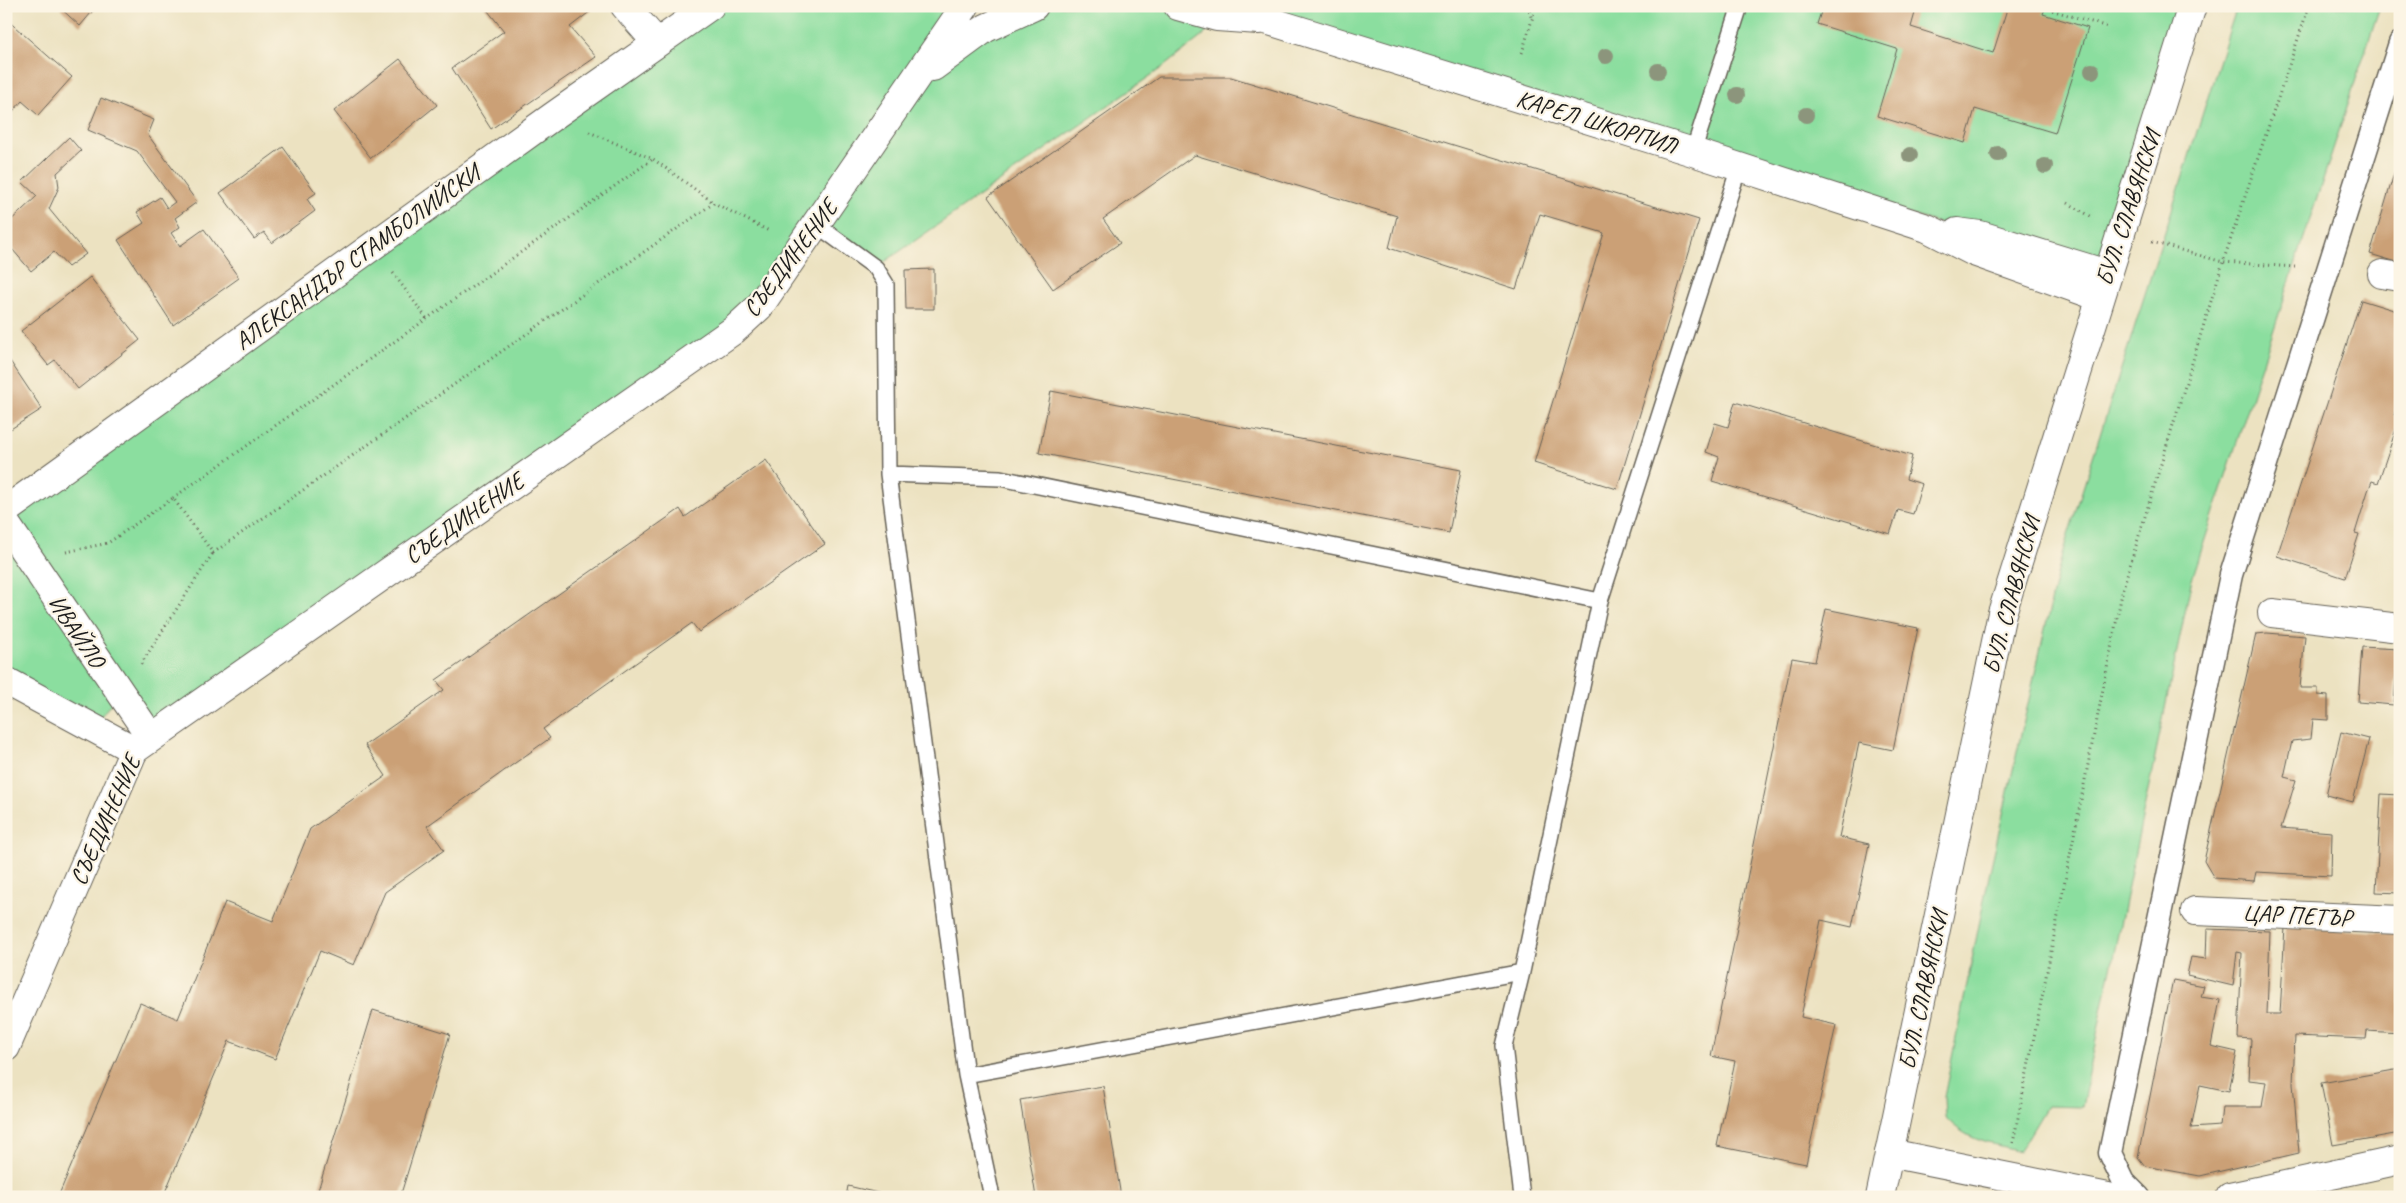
<svg xmlns="http://www.w3.org/2000/svg" width="2406" height="1203" viewBox="0 0 2406 1203" font-family="Caveat,sans-serif">
	<style>
		.green { fill: #8bde9f; stroke: #547d5e }
		.building { fill: #cba076 }
		.lines { fill: none; stroke-linecap: round; stroke-linejoin: round }
		.service-casing { stroke: #656156; stroke-width: 18 }
		.pedestrian-casing { stroke: #656156; stroke-width: 25 }
		.minor-casing { stroke: #656156; stroke-width: 30 }
		.tertiary-casing { stroke: #656156; stroke-width: 30 }
		.path { stroke: #656156; stroke-width: 3; stroke-dasharray: 1 4; stroke-linecap: butt }
		.service { stroke: #fff; stroke-width: 15 }
		.pedestrian { stroke: #fff; stroke-width: 22 }
		.minor { stroke: #fff; stroke-width: 28 }
		.tertiary { stroke: #fff; stroke-width: 28 }
		.tree { fill: #8c957c }
		.labels { text-anchor: middle; stroke-width: 4.5; stroke-linejoin: round; paint-order: stroke }
		.street-label { font-size: 24px; fill: #1c1c1c; stroke: #fcf5e5 }
	</style>
	<rect width="100%" height="100%" fill="#fcf5e5"/>
	<filter id="ink" filterUnits="userSpaceOnUse"><feTurbulence type="fractalNoise" baseFrequency=".02" numOctaves="2"/><feDisplacementMap in="SourceGraphic" scale="10" xChannelSelector="R" yChannelSelector="G"/><feConvolveMatrix kernelMatrix="1 2 1 2 8 2 1 2 1" color-interpolation-filters="sRGB"/></filter>
	<filter id="wash" filterUnits="userSpaceOnUse"><feTurbulence type="fractalNoise" baseFrequency=".0096" numOctaves="4" result="noise"/><feDisplacementMap in="SourceGraphic" scale="20" xChannelSelector="R" yChannelSelector="G"/><feGaussianBlur stdDeviation="1.12" result="paint"/><feColorMatrix in="noise" values="0 0 0 0 0 0 0 0 0 0 0 0 0 0 0 0 0 1.4 0 .05"/><feComposite in="paint" operator="in"/></filter>
	<g filter="url(#wash)">
		<rect width="100%" height="100%" fill="#ece2c1"/>
		<path class="green" d="M 710,6 L 965,6 L 919,77 L 1034,6 L 1178,6 L 1217,17 L 1205,34 L 1163,67 L 876,268 L 817,225 L 759,307 L 150,736 L 119,693 L 92,728 L 6,680 L 6,524 Z
			M 1270,6 L 2192,6 L 2107,274 L 1266,20 Z
			M 2237,6 L 2380,6 L 2192,579 L 2082,1107 L 2047,1106 L 2020,1151 C 1988,1142 1970,1143 1945,1117 L 1944,1097 L 1990,871 L 2062,554 Z"/>
		<g id="blocks">
			<path class="building" d="M 58,6 L 97,6 L 80,26 Z
				M 484,6 L 589,6 L 592,10 L 570,27 L 596,57 L 491,129 L 452,68 L 504,31 Z
				M 1823,6 L 1917,6 L 1911,27 L 1993,53 L 2008,6 L 2046,6 L 2043,14 L 2088,28 L 2055,133 L 1975,109 L 1965,143 L 1877,116 L 1897,49 L 1817,24 Z
				M 6,19 L 72,77 L 38,115 L 22,101 L 6,119 Z
				M 400,59 L 437,105 L 371,158 L 334,111 Z
				M 1159,77 L 1231,77 L 1699,220 L 1617,489 L 1534,463 L 1604,233 L 1540,214 L 1516,289 L 1389,248 L 1397,216 L 1195,155 L 1103,219 L 1120,243 L 1053,289 L 988,197 Z
				M 101,98 L 154,120 L 148,135 L 197,202 L 175,218 L 180,227 L 171,233 L 180,246 L 204,229 L 239,278 L 173,325 L 118,240 L 144,223 L 137,212 L 160,197 L 167,208 L 175,202 L 137,151 L 88,130 Z
				M 69,137 L 81,151 L 57,173 L 59,187 L 49,209 L 86,254 L 68,267 L 54,252 L 31,271 L 6,242 L 6,225 L 37,196 L 22,182 Z
				M 283,147 L 316,193 L 307,199 L 315,211 L 272,243 L 264,232 L 254,239 L 220,193 Z
				M 2399,157 L 2400,157 L 2400,263 L 2370,254 Z
				M 934,269 L 934,309 L 906,309 L 905,270 Z
				M 90,277 L 140,340 L 78,389 L 55,360 L 48,365 L 21,331 Z
				M 2361,300 L 2400,312 L 2400,397 L 2394,415 L 2400,417 L 2378,483 L 2372,481 L 2368,491 L 2355,533 L 2359,534 L 2345,578 L 2277,556 Z
				M 6,355 L 42,409 L 6,432 Z
				M 1051,391 L 1461,470 L 1449,533 L 1039,453 Z
				M 1735,402 L 1912,456 L 1906,479 L 1922,484 L 1913,514 L 1898,510 L 1890,534 L 1712,481 L 1719,457 L 1706,452 L 1715,423 L 1728,427 Z
				M 766,460 L 825,544 L 699,632 L 692,623 L 543,729 L 550,738 L 427,826 L 444,850 L 385,892 L 354,965 L 320,951 L 275,1059 L 229,1041 L 163,1197 L 58,1197 L 140,1003 L 178,1019 L 225,902 L 273,921 L 310,829 L 386,776 L 365,745 L 444,690 L 436,680 L 680,509 L 685,517 Z
				M 1826,609 L 1918,628 L 1893,750 L 1859,743 L 1839,837 L 1869,844 L 1852,927 L 1821,920 L 1801,1017 L 1836,1025 L 1806,1164 L 1717,1146 L 1735,1061 L 1711,1056 L 1792,658 L 1815,662 Z
				M 2267,633 L 2305,636 L 2300,688 L 2318,688 L 2318,695 L 2328,696 L 2328,720 L 2313,719 L 2311,739 L 2292,741 L 2284,777 L 2296,780 L 2281,828 L 2332,832 L 2331,876 L 2256,872 L 2254,881 L 2214,878 L 2204,861 L 2256,634 Z
				M 2362,647 L 2398,649 L 2394,705 L 2358,702 Z
				M 2341,732 L 2369,739 L 2353,802 L 2326,795 Z
				M 2381,794 L 2400,795 L 2400,893 L 2376,892 Z
				M 2285,927 L 2400,933 L 2400,1033 L 2367,1031 L 2366,1039 L 2295,1036 L 2293,1083 L 2299,1153 L 2200,1176 L 2145,1166 L 2138,1157 L 2173,980 L 2204,986 L 2201,997 L 2220,1000 L 2211,1046 L 2237,1052 L 2229,1091 L 2200,1085 L 2191,1128 L 2220,1126 L 2222,1107 L 2262,1107 L 2266,1082 L 2249,1080 L 2251,1039 L 2238,1038 L 2242,953 L 2237,952 L 2233,986 L 2187,975 L 2191,957 L 2206,959 L 2207,929 L 2270,931 L 2267,1014 L 2280,1014 Z
				M 373,1010 L 450,1034 L 400,1197 L 316,1197 Z
				M 2400,1069 L 2400,1133 L 2333,1145 L 2321,1083 Z
				M 1103,1086 L 1121,1197 L 1036,1197 L 1020,1100 Z
				M 848,1186 L 891,1196 L 891,1197 L 846,1197 Z"/>
		</g>
	</g>
	<g filter="url(#ink)">
		<use href="#blocks" fill-opacity="0" stroke="#656156" stroke-width="1"/>
		<g class="lines">
			<defs>
				<path id="service" d="M 1693,152 L 1740,6
					M 817,225 L 876,268 L 886,284 L 888,474 L 966,1075 L 992,1197
					M 888,474 L 1000,478 L 1600,601
					M 966,1075 L 1522,972
					M 1522,1197 L 1504,1046 L 1522,972 L 1600,601 L 1739,167"/>
				<path id="pedestrian" d="M 2139,1197 L 2124,1182 L 2110,1153 L 2231,575 L 2400,43"/>
				<path id="minor" d="M 625,6 L 657,43
					M 2382,274 L 2400,277
					M 6,510 L 552,117 L 710,6
					M 6,524 L 150,736
					M 2272,613 L 2400,628
					M 6,681 L 134,750
					M 2195,911 L 2400,920
					M 1889,1153 L 2108,1197
					M 2230,1197 L 2400,1160"/>
				<path id="tertiary" d="M 1178,6 L 1217,17 L 1259,20
					M 1239,6 L 1266,20 L 1693,152 L 1927,228 L 1974,252 L 2100,297
					M 933,67 L 986,28 L 1034,6
					M 1957,232 L 1980,235 L 2107,274
					M 6,1047 L 134,750 L 734,330 L 759,307 L 965,6
					M 1880,1197 L 2002,613 L 2192,6"/>
			</defs>
			<use href="#service" class="service-casing"/>
			<use href="#pedestrian" class="pedestrian-casing"/>
			<use href="#minor" class="minor-casing"/>
			<use href="#tertiary" class="tertiary-casing"/>
			<path class="path" d="M 1528,6 L 1532,20
				M 2038,6 L 2108,27
				M 1522,53 L 1536,6
				M 589,132 L 653,159 L 714,203
				M 2068,203 L 2092,217
				M 2152,242 L 2223,262 L 2295,267
				M 393,273 L 427,319
				M 173,498 L 653,159
				M 66,552 L 108,543 L 173,498 L 213,553 L 714,203 L 769,231
				M 141,664 L 213,553
				M 2013,1143 L 2123,588 L 2223,262 L 2309,6"/>
			<use href="#service" class="service"/>
			<use href="#pedestrian" class="pedestrian"/>
			<use href="#minor" class="minor"/>
			<use href="#tertiary" class="tertiary"/>
		</g>
		<g class="tree">
			<circle cx="1606" cy="56" r="8"/>
			<circle cx="1658" cy="71" r="8"/>
			<circle cx="2092" cy="71" r="8"/>
			<circle cx="1737" cy="95" r="8"/>
			<circle cx="1806" cy="115" r="8"/>
			<circle cx="1998" cy="154" r="8"/>
			<circle cx="1910" cy="155" r="8"/>
			<circle cx="2045" cy="166" r="8"/>
		</g>
	</g>
	<g class="labels">
		<g class="street-label">
			<text transform="translate(1597 122) rotate(17)" y="8">КАРЕЛ ШКОРПИЛ</text>
			<text transform="translate(2128 208) rotate(-72)" y="8">БУЛ. СЛАВЯНСКИ</text>
			<text transform="translate(357 257) rotate(-36)" y="8">АЛЕКСАНДЪР СТАМБОЛИЙСКИ</text>
			<text transform="translate(790 258) rotate(-53)" y="8">СЪЕДИНЕНИЕ</text>
			<text transform="translate(464 518) rotate(-35)" y="8">СЪЕДИНЕНИЕ</text>
			<text transform="translate(2011 595) rotate(-75)" y="8">БУЛ. СЛАВЯНСКИ</text>
			<text transform="translate(77 631) rotate(56)" y="8">ИВАЙЛО</text>
			<text transform="translate(105 820) rotate(-66)" y="8">СЪЕДИНЕНИЕ</text>
			<text transform="translate(2297 915) rotate(3)" y="8">ЦАР ПЕТЪР</text>
			<text transform="translate(1923 990) rotate(-78)" y="8">БУЛ. СЛАВЯНСКИ</text>
		</g>
	</g>
	<rect width="2406" height="1203" fill="none" stroke="#fcf5e5" stroke-width="25"/>
</svg>
